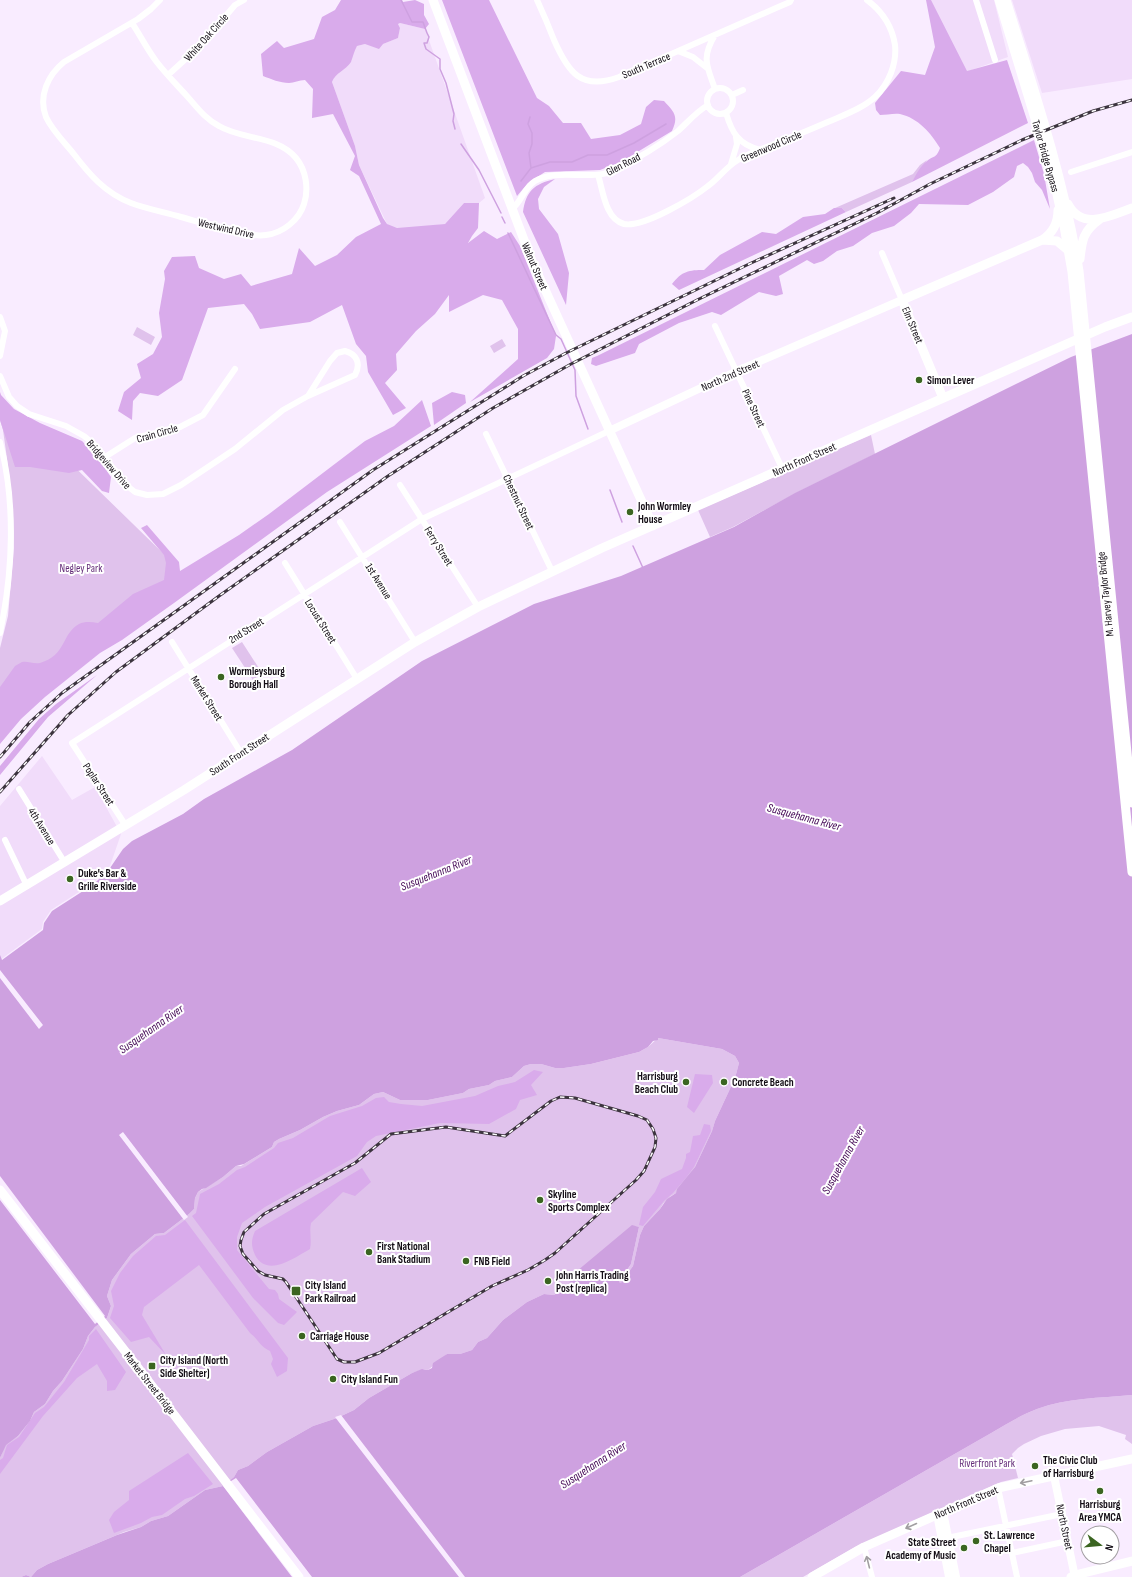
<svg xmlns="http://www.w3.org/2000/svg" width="1132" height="1577" viewBox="0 0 1132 1577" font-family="'Sofia Sans Condensed',sans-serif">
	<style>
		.built { fill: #f1dcfa }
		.green { fill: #e0c2ec }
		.forest { fill: #d9abeb }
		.water { fill: #cea1e0 }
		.pier { fill: #f9ecff }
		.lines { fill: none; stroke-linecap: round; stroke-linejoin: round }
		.stream { stroke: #cea1e0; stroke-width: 1.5 }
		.street { stroke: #fff; stroke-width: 6 }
		.secondary { stroke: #fff; stroke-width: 8 }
		.primary { stroke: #fff; stroke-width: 9 }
		.rail-casing { stroke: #3c343e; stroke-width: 3 }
		.rail { stroke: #fff; stroke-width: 1.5; stroke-dasharray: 4.5; stroke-linecap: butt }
		.oneway { stroke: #a19ea1 }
		.poi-dot { fill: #3b6521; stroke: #fff; stroke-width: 1.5 }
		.labels { text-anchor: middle; stroke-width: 4; stroke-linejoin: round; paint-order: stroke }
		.street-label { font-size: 11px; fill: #130d15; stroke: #fff }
		.poi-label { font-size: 11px; font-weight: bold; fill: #130d15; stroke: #fff; text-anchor: start }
		.park-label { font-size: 11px; fill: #67307b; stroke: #fff }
		.water-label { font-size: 12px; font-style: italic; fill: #410453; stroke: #fff }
	</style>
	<rect width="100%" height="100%" fill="#f9ecff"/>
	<path class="built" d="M 928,0 L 994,0 L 1008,57 L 966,72 Z
		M 1012,0 L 1132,0 L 1132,79 L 1042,93 Z
		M 400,23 L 425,29 L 485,198 L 479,203 L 464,203 L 445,224 L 403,229 L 391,227 L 387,224 L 359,165 L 355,146 L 332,82 L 334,77 L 352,60 L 353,52 L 357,46 L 365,44 L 383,44 L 398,38 L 400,28 L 398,24 Z
		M 42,756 L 72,800 L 95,787 L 121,834 L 110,866 L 93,883 L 51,910 L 43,922 L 42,929 L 0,960 L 0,806 Z"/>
	<path class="green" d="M 927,160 L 912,182 L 846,212 L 842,208 L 835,208 L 913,174 L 920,165 Z
		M 137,327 L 155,337 L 151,345 L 133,335 Z
		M 502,339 L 506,346 L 494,353 L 490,346 Z
		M 0,406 L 53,446 L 172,562 L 177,573 L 0,695 L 0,648 L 8,616 L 14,548 L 13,516 L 8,466 L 3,430 L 0,420 Z
		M 871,435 L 875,454 L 798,492 L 733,527 L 710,537 L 698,510 Z
		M 242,642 L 262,673 L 253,680 L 232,648 Z
		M 658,1038 L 722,1049 L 735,1056 L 739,1063 L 735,1078 L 715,1121 L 712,1131 L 695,1167 L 687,1179 L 681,1185 L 676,1193 L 671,1196 L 663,1204 L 660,1209 L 644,1226 L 640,1235 L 633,1266 L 621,1284 L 619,1282 L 631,1264 L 639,1227 L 632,1226 L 569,1285 L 554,1295 L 544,1294 L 527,1302 L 503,1320 L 487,1338 L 478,1342 L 472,1350 L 460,1354 L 447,1354 L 428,1370 L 424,1369 L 412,1373 L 369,1398 L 354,1410 L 337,1418 L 313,1426 L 267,1452 L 248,1466 L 238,1470 L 234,1477 L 223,1486 L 205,1490 L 168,1516 L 151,1521 L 141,1527 L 124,1532 L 48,1564 L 37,1570 L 31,1577 L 26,1575 L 21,1577 L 0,1577 L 0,1458 L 5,1445 L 18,1436 L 30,1421 L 34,1412 L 45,1404 L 53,1391 L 62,1381 L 83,1349 L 88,1336 L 95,1327 L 107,1318 L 111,1306 L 107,1296 L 112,1280 L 131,1254 L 155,1234 L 164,1233 L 189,1214 L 194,1209 L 195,1198 L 198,1192 L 223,1177 L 236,1166 L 241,1166 L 272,1147 L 274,1142 L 279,1139 L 300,1130 L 323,1117 L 337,1111 L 359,1105 L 374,1094 L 383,1092 L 400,1100 L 428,1100 L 463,1093 L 469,1089 L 489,1085 L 495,1081 L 512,1077 L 524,1066 L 531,1064 L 541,1064 L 555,1068 L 564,1068 L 591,1064 L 639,1052 L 648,1047 Z
		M 1132,1395 L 1132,1444 L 1125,1439 L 1126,1435 L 1099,1426 L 1065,1429 L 1041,1436 L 1024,1444 L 1018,1448 L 1012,1454 L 1018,1478 L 1001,1482 L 855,1547 L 803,1577 L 740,1577 L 993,1432 C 1007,1424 1021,1415 1037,1409 C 1067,1398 1100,1398 1132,1395 Z"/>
	<path class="forest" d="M 341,0 L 402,0 L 403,2 L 415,0 L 424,4 L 424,15 L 429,24 L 425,29 L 400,23 L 398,24 L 400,28 L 398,38 L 383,44 L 379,49 L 365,44 L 357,46 C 354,51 353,57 351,62 C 346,70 335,73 332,82 L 355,146 L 359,165 L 383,218 L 387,224 L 397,228 L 445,224 L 464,203 L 479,203 L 478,228 L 472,236 L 468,243 L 484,231 L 497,239 L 511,232 L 520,246 L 556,336 L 554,349 L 547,358 L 470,402 L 518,359 L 518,329 L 502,300 L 483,295 L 449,312 L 449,295 L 435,314 L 416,331 L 396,354 L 397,370 L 385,383 L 406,408 L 393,415 L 368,372 L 366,356 L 356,344 L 342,305 L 310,322 L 260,329 L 252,314 L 244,304 L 208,308 L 182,380 L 158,396 L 140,393 L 133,401 L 132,420 L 118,411 L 124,392 L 141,378 L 137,364 L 153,354 L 162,337 L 159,313 L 165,279 L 164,271 L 172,257 L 195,256 L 199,268 L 224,279 L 241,274 L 251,286 L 292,274 L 299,248 L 315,266 L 337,255 L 356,237 L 381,224 L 359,176 L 350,170 L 355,156 L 333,114 L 312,118 L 313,89 L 305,80 C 299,80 294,83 289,83 C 280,83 271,79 263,76 L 261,54 L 277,41 L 284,48 L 314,39 L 322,17 L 335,10 Z
		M 442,0 L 489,0 L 537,98 L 549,106 L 563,123 L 581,123 L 591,139 L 620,135 L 641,124 L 646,107 L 654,100 L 664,101 C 674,112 679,116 672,131 L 621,162 L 600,170 L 545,172 L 528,183 L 517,196 Z
		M 926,0 L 931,0 L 967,71 L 1007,60 L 1028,123 L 912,182 C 916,175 920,166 927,161 C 934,155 936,159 940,148 C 931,133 918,118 900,114 C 894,113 886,115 880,115 L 876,110 L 875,103 L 901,71 L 925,75 L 935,47 Z
		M 1034,140 L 1044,174 L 1050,209 L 1042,190 L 1035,182 L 1032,173 L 1028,167 L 1023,163 L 1017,166 L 1014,177 L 993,192 L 968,205 L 919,204 L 911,213 L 894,226 L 872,233 L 853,246 L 837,251 L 823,261 L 814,264 L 807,260 L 779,276 L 783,294 L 776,296 L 759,292 L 721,315 L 712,312 L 679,323 L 639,344 L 635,353 L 596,366 L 591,364 L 592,358 L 597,356 Z
		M 555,179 L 544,187 L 538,199 L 539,209 L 558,234 L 569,273 L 566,305 L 523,212 C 526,191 534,184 555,179 Z
		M 834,208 L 842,208 L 846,212 L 679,290 L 672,284 C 682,271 689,270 704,270 L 720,255 L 762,232 L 776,234 L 803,217 L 825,214 Z
		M 0,392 L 1,395 L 14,409 L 40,423 L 82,441 L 95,454 L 111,477 L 109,493 L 102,491 L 82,470 L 69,473 L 30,467 L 15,467 L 0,420 Z
		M 452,392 L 465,395 L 466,403 L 434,425 L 432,403 Z
		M 422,400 L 431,426 L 327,492 L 174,603 L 122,640 L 100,653 L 45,697 L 21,719 L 0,744 L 0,687 L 15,666 L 22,662 C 28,661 33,664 40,663 C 67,655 61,634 79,624 C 85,621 92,622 98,623 L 133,594 L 164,580 L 166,563 L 164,555 L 141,528 L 147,525 L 179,562 L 180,571 L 239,535 L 269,514 L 365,441 L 394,426 Z
		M 97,675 L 48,717 L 0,775 L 0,766 L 39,719 L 56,704 Z
		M 534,1070 L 543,1072 L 531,1085 L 537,1095 L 520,1100 L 516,1109 L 489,1124 L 440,1123 L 376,1136 L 367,1142 L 357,1156 L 265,1207 L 242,1223 L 237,1237 L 237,1250 L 269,1289 L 275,1290 L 278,1294 L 279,1299 L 297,1312 L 284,1325 L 278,1323 L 253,1298 L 192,1216 L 196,1213 L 200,1194 L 219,1184 L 237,1170 L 245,1167 L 274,1148 L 278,1143 L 293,1138 L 330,1116 L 362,1106 L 376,1098 L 384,1097 L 389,1102 L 401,1104 L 422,1106 L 475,1096 L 498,1086 L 515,1082 Z
		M 695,1074 L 712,1075 L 713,1083 L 694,1113 L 687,1107 Z
		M 704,1124 L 710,1125 L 711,1131 L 694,1167 L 685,1179 L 673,1193 L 664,1201 L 643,1226 L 639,1225 L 643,1207 L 655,1192 L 661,1179 L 682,1169 L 686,1158 L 686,1154 L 690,1152 L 693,1136 L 700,1135 Z
		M 362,1168 L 371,1182 L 355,1196 L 343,1192 L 311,1223 C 309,1232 312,1239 310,1249 C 294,1258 267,1278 255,1255 C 251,1246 251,1240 255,1231 Z
		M 185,1220 L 288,1358 L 287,1371 L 277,1377 L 271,1364 L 273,1359 L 270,1351 C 260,1347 258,1339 250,1333 L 199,1265 L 144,1307 L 142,1315 L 166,1355 L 149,1337 L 131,1342 L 110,1318 L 114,1306 L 111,1291 L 120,1273 L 133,1256 L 156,1236 L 165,1235 Z
		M 96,1329 L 126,1372 L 115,1390 L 107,1391 L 107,1381 L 97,1364 L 77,1378 L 43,1416 L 0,1474 L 0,1460 L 3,1458 L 7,1445 L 19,1437 L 35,1413 L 44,1407 L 64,1382 L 89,1340 L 89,1336 Z
		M 188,1453 L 213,1484 L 194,1496 L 185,1499 L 162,1515 L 152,1517 L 141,1523 L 114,1533 L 109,1520 L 114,1512 L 129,1500 L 129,1491 Z"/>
	<path class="water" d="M 1132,334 L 1132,1395 C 1100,1398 1067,1398 1037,1409 C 1021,1415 1007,1424 993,1432 L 740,1577 L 21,1577 L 26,1575 L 31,1577 L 37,1570 L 48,1564 L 117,1535 L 141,1527 L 151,1521 L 168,1516 L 205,1490 L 223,1486 L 234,1477 L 238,1470 L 248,1466 L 267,1452 L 313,1426 L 337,1418 L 354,1410 L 369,1398 L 412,1373 L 422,1369 L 428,1370 L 432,1368 L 433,1363 L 447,1354 L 460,1354 L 472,1350 L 478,1342 L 487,1338 L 503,1320 L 527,1302 L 544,1294 L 554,1295 L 569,1285 L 571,1276 L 632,1225 L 639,1227 L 631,1264 L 619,1282 L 621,1283 L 633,1266 L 640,1235 L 644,1226 L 660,1209 L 667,1199 L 676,1193 L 677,1189 L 695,1167 L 712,1131 L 715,1121 L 735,1078 L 739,1063 L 735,1056 L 722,1049 L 658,1038 L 658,1040 L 653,1041 L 648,1047 L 639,1052 L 591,1064 L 564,1068 L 555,1068 L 541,1064 L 531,1064 L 524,1066 L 512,1077 L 495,1081 L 489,1085 L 469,1089 L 463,1093 L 428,1100 L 400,1100 L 383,1092 L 374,1094 L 359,1105 L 337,1111 L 323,1117 L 300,1130 L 279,1139 L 274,1142 L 272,1147 L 244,1164 L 236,1166 L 223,1177 L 206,1188 L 202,1189 L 198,1192 L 195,1198 L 194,1209 L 189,1214 L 164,1233 L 155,1234 L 131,1254 L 112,1280 L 107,1296 L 111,1306 L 107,1318 L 95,1327 L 88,1336 L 83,1349 L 62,1381 L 53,1391 L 45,1404 L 34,1412 L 30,1421 L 18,1436 L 6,1445 L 0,1458 L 0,955 L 2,960 L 43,930 L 44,923 L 52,911 L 94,884 L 110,868 L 123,849 L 132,841 L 183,814 L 204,799 L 292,750 L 422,661 L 534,604 L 621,576 L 734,527 L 795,493 L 1071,357 Z"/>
	<path class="pier" d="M 0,970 L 43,1025 L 39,1029 L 0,978 Z
		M 123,1132 L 188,1217 L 184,1220 L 119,1135 Z
		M 0,1176 L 105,1316 L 95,1324 L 0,1200 Z
		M 341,1415 L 465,1577 L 459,1577 L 335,1417 Z
		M 236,1478 L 312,1577 L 292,1577 L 223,1486 Z"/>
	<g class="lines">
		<path class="stream" d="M 401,0 L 412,22 L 423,22 C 425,27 426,32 429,37 L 427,43 L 424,43 L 426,49 L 440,59 L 440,69 L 446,83 L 454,114 L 453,121 L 455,129
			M 530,117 L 528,124 L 532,133 L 532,144 L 529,153 L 531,168
			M 461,144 L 479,170 L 501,213
			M 521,181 L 531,168 L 550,162 L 572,162 L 588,155 L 607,155 L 634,143 L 666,124
			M 502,217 L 505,223
			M 508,233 L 556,335 L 561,339 L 575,370 L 576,396 L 588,429
			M 610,490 L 622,522
			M 633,546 L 643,568"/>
		<path class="street" d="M 537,0 C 543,13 549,27 554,40 C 568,72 581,91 619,77 L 776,8 L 790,2 L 791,0
			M 976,0 L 995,60
			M 132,23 C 140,35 147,49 156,61 C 165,73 176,84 186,95 C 196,106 205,119 219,126 C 242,140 277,135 296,158 C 306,170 309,189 304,204 C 299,220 283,233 266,235 C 246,238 202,223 181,217 C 164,212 147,209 131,203 C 105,193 89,174 73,153 C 64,142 52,130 46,117 C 38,96 48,75 64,62 L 138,19 L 151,9 L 160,0
			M 715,35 C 701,58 707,66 715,89
			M 678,51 L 693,57 L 707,68
			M 168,75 L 201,45 L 235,5 L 244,0
			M707 101a13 13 0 1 1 26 0a13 13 0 1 1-26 0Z
			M 732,95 L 743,90
			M 726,113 C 732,133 738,144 760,150
			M 731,164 L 737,144 L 736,137
			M 1071,172 L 1132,152
			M 598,175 C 603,190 605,219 624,224 C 643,228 693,198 708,186 C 719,178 726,167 738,160 C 751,152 768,147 782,141 C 800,134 818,126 835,119 C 849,113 864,107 875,97 C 889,84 897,63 895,45 C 892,26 882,11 867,0
			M 512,209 C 522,201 524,188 535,181 C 557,168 589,181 613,171 C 635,160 659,146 678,131 C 688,122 696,112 708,105
			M 882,253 L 902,300
			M 0,317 L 5,331 L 0,356
			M 715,326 L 782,468
			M 345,351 C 357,354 361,364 355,375 L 308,396 L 330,361 L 337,353 Z
			M 0,376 L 9,397 L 17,406 L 29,414 L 66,426 L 84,436 L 96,446 L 126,485 L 135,492 L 147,495 L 163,494 L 181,485 L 235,449 L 283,410 L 308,396
			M 486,434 L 552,571
			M 0,442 C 16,503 13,572 0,633
			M 105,457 L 135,438 L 180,427 L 203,415 L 235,369
			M 400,485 L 478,607
			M 340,522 L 415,642
			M 285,563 L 357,679
			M 172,642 L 241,753
			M 19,789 L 65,863
			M 126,826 L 72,743 L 422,519 L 609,431
			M 5,840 L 27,886
			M 998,1488 L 1017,1577
			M 947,1538 L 1062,1514
			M 864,1547 L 872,1577
			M 1012,1553 L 1068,1541"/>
		<path class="secondary" d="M 609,431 L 737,371 L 902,300
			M 1054,1476 L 1075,1577
			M 943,1512 L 956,1577
			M 937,1514 L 949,1577"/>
		<path class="primary" d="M 433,0 L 532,261 L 653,526
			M 999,0 L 1054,181 L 1064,226 L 1072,272 L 1132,872
			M 1006,0 C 1034,89 1064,179 1079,271 L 1132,803
			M 1068,204 C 1082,231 1110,216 1132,208
			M 1042,240 L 1057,241 L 1069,251
			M 1080,259 C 1082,240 1083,231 1100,219
			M 943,398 L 902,300 L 1042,240 C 1053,233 1058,223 1058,210
			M 0,901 L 184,790 L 415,642 L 478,607 L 602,548 L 1105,327 L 1132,317
			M 0,1190 C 100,1319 200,1447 299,1577
			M 812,1577 L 864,1547 L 998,1488 L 1132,1459
			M 1071,1577 L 1075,1575 L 1132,1561"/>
		<defs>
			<path id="rail" d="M 0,757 L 30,722 L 62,693 L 373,470 L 523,376 L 566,353 L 749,264 L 894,198
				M 0,792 L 68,715 L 116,672 L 219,596 L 388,476 L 493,408 L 571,364 L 697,300 L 877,213 L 930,184 L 997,152 L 1022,140 L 1093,111 L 1132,100
				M 560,1097 L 575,1098 L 638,1116 L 647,1120 L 653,1129 L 656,1138 L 655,1147 L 644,1171 L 636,1180 L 555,1253 L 545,1260 L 528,1270 L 492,1286 L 379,1353 L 355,1362 L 344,1362 L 337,1359 L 286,1282 L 283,1279 L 265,1275 L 258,1271 L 243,1254 L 240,1246 L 241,1240 L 244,1232 L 264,1214 L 355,1163 L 391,1134 L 446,1127 L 505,1136 L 551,1101 Z"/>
		</defs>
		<use href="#rail" class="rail-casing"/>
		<use href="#rail" class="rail"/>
	</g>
	<defs><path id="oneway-shaft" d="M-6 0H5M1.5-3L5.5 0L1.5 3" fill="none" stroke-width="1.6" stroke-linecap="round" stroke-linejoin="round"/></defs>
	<g class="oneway">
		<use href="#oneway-shaft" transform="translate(1026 1482) rotate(168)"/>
		<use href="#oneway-shaft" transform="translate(911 1526) rotate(156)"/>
		<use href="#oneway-shaft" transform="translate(868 1562) rotate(-104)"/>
	</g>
	<g class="poi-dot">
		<circle cx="919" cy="380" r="4"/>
		<circle cx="630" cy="512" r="4"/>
		<circle cx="221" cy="677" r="4"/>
		<circle cx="70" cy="879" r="4"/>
		<circle cx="686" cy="1082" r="4"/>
		<circle cx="724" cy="1082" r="4"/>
		<circle cx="540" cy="1200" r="4"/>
		<circle cx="369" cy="1252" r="4"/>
		<circle cx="466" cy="1261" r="4"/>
		<circle cx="548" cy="1281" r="4"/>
		<rect x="291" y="1286" width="10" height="10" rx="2"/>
		<circle cx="302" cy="1336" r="4"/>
		<rect x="148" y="1362" width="8" height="8" rx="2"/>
		<circle cx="333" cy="1379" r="4"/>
		<circle cx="1035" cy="1466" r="4"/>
		<circle cx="1100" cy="1491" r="4"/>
		<circle cx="976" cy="1541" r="4"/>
		<circle cx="964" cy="1548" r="4"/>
	</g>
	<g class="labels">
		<g class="street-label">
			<text transform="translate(206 37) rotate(-48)" y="4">White Oak Circle</text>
			<text transform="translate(646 65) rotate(-23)" y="4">South Terrace</text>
			<text transform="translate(771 146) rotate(-23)" y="4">Greenwood Circle</text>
			<text transform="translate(1046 156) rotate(74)" y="4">Taylor Bridge Bypass</text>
			<text transform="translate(623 164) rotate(-27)" y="4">Glen Road</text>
			<text transform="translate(226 228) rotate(13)" y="4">Westwind Drive</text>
			<text transform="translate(535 266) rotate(67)" y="4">Walnut Street</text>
			<text transform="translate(913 325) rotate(67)" y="4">Elm Street</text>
			<text transform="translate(730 375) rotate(-24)" y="4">North 2nd Street</text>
			<text transform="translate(754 408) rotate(65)" y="4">Pine Street</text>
			<text transform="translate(157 433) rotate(-16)" y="4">Crain Circle</text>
			<text transform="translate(804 459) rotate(-24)" y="4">North Front Street</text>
			<text transform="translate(109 464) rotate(49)" y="4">Bridgeview Drive</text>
			<text transform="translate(519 502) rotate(65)" y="4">Chestnut Street</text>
			<text transform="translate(439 546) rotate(58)" y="4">Ferry Street</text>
			<text transform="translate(379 581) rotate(58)" y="4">1st Avenue</text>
			<text transform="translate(1105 594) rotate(-96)" y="4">M. Harvey Taylor Bridge</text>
			<text transform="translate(321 621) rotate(58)" y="4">Locust Street</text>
			<text transform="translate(246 630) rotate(-32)" y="4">2nd Street</text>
			<text transform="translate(207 698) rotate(58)" y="4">Market Street</text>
			<text transform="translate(239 754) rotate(-33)" y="4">South Front Street</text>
			<text transform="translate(99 784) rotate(57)" y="4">Poplar Street</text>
			<text transform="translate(42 826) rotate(58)" y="4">4th Avenue</text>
			<text transform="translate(150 1383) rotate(52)" y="4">Market Street Bridge</text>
			<text transform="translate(966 1502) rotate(-23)" y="4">North Front Street</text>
			<text transform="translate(1065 1527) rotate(78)" y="4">North Street</text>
		</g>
		<g class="poi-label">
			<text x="927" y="384">Simon Lever</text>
			<text x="638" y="510">John Wormley<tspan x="638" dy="13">House</tspan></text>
			<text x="229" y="675">Wormleysburg<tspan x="229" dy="13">Borough Hall</tspan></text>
			<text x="78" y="877">Duke's Bar &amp;<tspan x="78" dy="13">Grille Riverside</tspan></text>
			<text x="678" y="1080" text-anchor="end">Harrisburg<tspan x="678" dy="13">Beach Club</tspan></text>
			<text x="732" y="1086">Concrete Beach</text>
			<text x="548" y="1198">Skyline<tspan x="548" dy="13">Sports Complex</tspan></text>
			<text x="377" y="1250">First National<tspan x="377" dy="13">Bank Stadium</tspan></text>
			<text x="474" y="1265">FNB Field</text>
			<text x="556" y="1279">John Harris Trading<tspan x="556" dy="13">Post (replica)</tspan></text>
			<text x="305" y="1289">City Island<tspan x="305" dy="13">Park Railroad</tspan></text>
			<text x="310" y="1340">Carriage House</text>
			<text x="160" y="1364">City Island (North<tspan x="160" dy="13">Side Shelter)</tspan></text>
			<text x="341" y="1383">City Island Fun</text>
			<text x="1043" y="1464">The Civic Club<tspan x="1043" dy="13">of Harrisburg</tspan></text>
			<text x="1100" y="1508" text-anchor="middle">Harrisburg<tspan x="1100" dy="13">Area YMCA</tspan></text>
			<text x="984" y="1539">St. Lawrence<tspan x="984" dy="13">Chapel</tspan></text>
			<text x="956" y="1546" text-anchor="end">State Street<tspan x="956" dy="13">Academy of Music</tspan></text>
		</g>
		<g class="park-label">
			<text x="81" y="572">Negley Park</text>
			<text x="987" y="1467">Riverfront Park</text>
		</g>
		<g class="water-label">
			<text transform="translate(804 817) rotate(15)" y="4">Susquehanna River</text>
			<text transform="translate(436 873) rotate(-22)" y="4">Susquehanna River</text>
			<text transform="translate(151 1029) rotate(-35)" y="4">Susquehanna River</text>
			<text transform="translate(843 1160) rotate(-61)" y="4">Susquehanna River</text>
			<text transform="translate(593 1465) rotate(-33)" y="4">Susquehanna River</text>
		</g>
	</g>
	<g transform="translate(1100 1545) rotate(106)"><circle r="19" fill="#ffffff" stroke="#a19ea1"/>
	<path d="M0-3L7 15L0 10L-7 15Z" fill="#3b6521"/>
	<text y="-6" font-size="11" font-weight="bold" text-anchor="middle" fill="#130d15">N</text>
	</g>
</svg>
